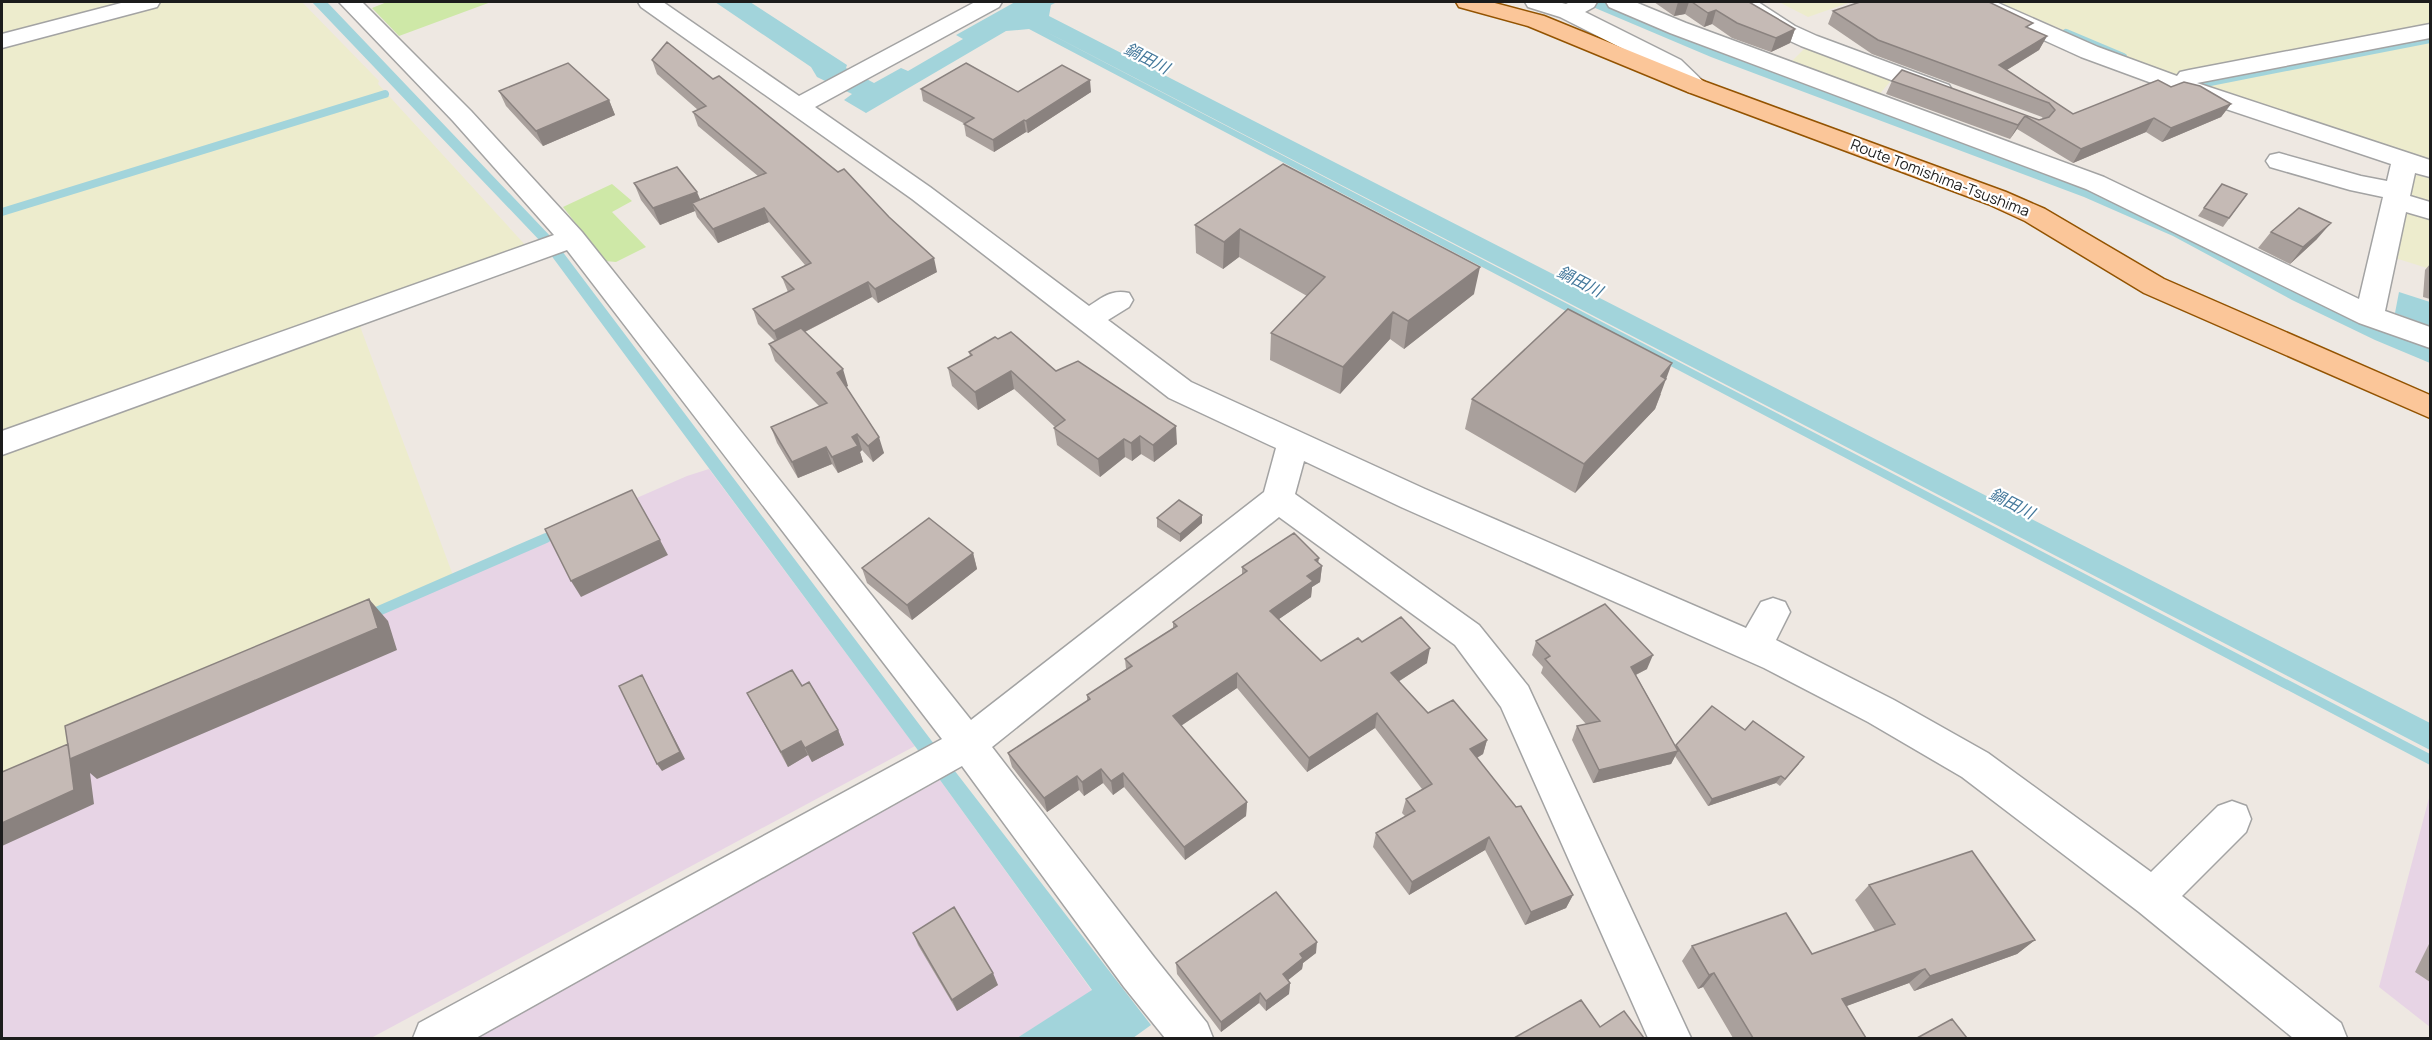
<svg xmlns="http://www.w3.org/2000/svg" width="2432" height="1040" viewBox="0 0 2432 1040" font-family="Manrope,'Noto Sans JP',sans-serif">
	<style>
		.industrial { fill: #e7d4e5 }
		.farmland { fill: #edeccd }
		.grass { fill: #cee8a7 }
		.water { fill: #a2d4db }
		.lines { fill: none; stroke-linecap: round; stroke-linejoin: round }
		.stream-far1 { stroke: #a2d4db; stroke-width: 8 }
		.stream { stroke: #a2d4db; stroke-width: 10 }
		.minor-casing { stroke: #a3a3a3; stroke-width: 3 }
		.major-casing { stroke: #935301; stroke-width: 3 }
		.minor { fill: #fff; fill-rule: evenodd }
		.major { fill: #fbc699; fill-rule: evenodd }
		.wall { fill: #a9a09c }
		.shaded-wall { fill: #8a827f }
		.building { fill: #c5bab5; stroke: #8a827f; stroke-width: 1.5 }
		.labels { text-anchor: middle; stroke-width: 4.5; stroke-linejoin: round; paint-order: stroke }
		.street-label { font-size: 15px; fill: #1c1c1c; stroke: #fff }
		.water-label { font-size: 16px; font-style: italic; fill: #44789b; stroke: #fff }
	</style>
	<rect width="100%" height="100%" fill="#eee8e2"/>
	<path class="industrial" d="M 709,469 L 915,746 L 371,1038 L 2,1038 L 2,775 L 687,476 Z
		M 940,780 L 1092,991 L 1017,1038 L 474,1038 Z
		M 2429,798 L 2430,799 L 2430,1027 L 2379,987 Z"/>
	<path class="farmland" d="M 2,2 L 137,2 L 2,38 Z
		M 161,2 L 302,2 L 379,81 L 378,84 L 528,248 L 2,438 L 2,44 Z
		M 1779,2 L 1851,2 L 1808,17 Z
		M 1997,2 L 2430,2 L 2430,26 L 2173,76 Z
		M 2430,40 L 2430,161 L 2202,87 L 2203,84 Z
		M 1808,45 L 1895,76 L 1877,97 L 1789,64 Z
		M 2415,175 L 2430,178 L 2430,207 L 2410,197 Z
		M 2414,210 L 2430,215 L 2430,269 L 2392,257 L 2408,211 Z
		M 358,321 L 454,578 L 2,775 L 2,450 Z"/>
	<path class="grass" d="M 387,2 L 491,2 L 399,36 L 372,8 Z
		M 612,184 L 632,201 L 612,212 L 646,247 L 616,262 L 605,261 L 563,207 Z"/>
	<path class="water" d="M 312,2 L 327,2 L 553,239 L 934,744 L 1151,1025 L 1133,1038 L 1017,1038 L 1092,990 L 940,780 L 542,243 Z
		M 715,2 L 750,2 L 847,65 L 846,68 L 874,83 L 901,68 L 908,71 L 963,39 L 956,35 L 1015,2 L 1057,2 L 1051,5 L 1049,16 L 2430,723 L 2430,750 L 1035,26 L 2430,754 L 2430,765 L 1029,29 L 1006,31 L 866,113 L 844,100 L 852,94 L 817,77 L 811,67 Z
		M 1581,2 L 1603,2 L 1721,53 L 2104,195 L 2430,349 L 2430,363 L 2375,340 L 2292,300 L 2173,236 L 2084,197 L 1711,57 Z
		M 2399,292 L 2430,302 L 2430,326 L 2395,313 Z"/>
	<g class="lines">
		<path class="stream-far1" d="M 2066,33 L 2123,57
			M 2209,90 L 2199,87 L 2200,84 L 2430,39
			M 2,212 L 385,94"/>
		<path class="stream" d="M 367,616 L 546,538"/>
		<defs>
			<path id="minor" d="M 125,2 L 160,2 L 157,7 L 2,48 L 2,34 Z
				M 339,2 L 362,2 L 471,111 L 582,232 L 971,720 L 1264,492 L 1276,448 L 1169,398 L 912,199 L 641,7 L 638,2 L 663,2 L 799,96 L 975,2 L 1002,2 L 999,7 L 815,107 L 930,187 L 1089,306 C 1103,297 1112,289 1129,293 L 1133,300 L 1129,307 L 1108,320 L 1191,382 L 1425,489 L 1746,628 L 1761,602 L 1773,598 L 1785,602 L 1790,612 L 1776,640 L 1894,700 L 1988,753 L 2151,872 L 2218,806 L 2232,801 L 2246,806 L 2251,819 L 2246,832 L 2182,896 L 2341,1023 L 2347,1038 L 2293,1038 L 2139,912 L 1962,777 L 1868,722 L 1764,668 L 1401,507 L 1304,461 L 1295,494 L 1479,625 L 1528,686 L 1691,1038 L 1648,1038 L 1501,707 L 1455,645 L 1279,517 L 992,747 L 1154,957 L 1207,1023 L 1213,1038 L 1165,1038 L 1124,987 L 962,766 L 476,1038 L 413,1038 L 419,1023 L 942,739 L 567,250 L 2,455 L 2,431 L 554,235 L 453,121 Z
				M 1525,2 L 1558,2 L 1566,4 L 1570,2 L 1597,2 L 1594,7 L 1585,12 L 1681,60 L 1709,87 L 1706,92 L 1697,94 L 1688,92 L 1665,70 L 1560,17 L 1528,7 Z
				M 1606,2 L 1635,2 L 1686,23 L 2104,177 L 2359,299 L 2383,197 L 2350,190 L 2270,167 L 2266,161 L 2270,155 L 2279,153 L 2361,176 L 2387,181 L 2391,164 L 2181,94 L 2170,92 L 2168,89 L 2081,57 L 1971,7 L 1968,2 L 1996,2 L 2098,47 L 2177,76 L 2180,72 L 2189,70 L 2430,24 L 2430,38 L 2197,83 L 2430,160 L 2430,177 L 2415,173 L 2410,196 L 2430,202 L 2430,219 L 2406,212 L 2385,311 L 2430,327 L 2430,348 L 2359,323 L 2086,189 L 1670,33 L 1609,7 Z
				M 1732,2 L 1758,2 L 1795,26 L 1817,36 L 1949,85 L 1952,90 L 1949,95 L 1940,97 L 1931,95 L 1801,46 L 1779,36 L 1735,7 Z"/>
			<path id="major" d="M 1456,2 L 1491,2 L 1544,16 L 1706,82 L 2006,192 L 2045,209 L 2164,279 L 2430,395 L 2430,418 L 2144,293 L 2025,221 L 1988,204 L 1688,92 L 1528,26 L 1459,7 Z"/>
		</defs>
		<use href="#minor" class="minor-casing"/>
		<use href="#major" class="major-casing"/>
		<use href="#minor" class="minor"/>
		<use href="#major" class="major"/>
	</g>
	<path class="wall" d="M 1654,2 L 1749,2 L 1795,29 L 1790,43 L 1771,52 L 1732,38 L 1712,24 L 1704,27 L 1685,14 L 1674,16 Z
		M 1833,11 L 2030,29 L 2047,36 L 2039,50 L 2007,70 L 2073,114 L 2171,87 L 2231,104 L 2221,117 L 2162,142 L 2146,132 L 2073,163 L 2017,129 L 2010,139 L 1886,94 L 1892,81 L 1902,70 L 2039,120 L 2043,119 L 2042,117 L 1872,54 L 1828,24 Z
		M 652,60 L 937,272 L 878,303 L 872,297 L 805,332 L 848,386 L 846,387 L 884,453 L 873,462 L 862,450 L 860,452 L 863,462 L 838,473 L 832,464 L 798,478 L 777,443 L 771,427 L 820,407 L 775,361 L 769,344 L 775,341 L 758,324 L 753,309 L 788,292 L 782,277 L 805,265 L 769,222 L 718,243 L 697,217 L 695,211 L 660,225 L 641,200 L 634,183 L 700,199 L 758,176 L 698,126 L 693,112 L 698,110 L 657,74 Z
		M 921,89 L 1018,92 L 1091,92 L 1028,133 L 1026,132 L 994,152 L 966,136 L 964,124 L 965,124 L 923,101 Z
		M 499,91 L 609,100 L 615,115 L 543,146 L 506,106 Z
		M 1283,164 L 1474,294 L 1404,349 L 1390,339 L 1340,394 L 1270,360 L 1271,333 L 1307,296 L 1239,257 L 1223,269 L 1196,253 L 1195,225 Z
		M 2247,194 L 2223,227 L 2198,216 L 2204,208 Z
		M 2271,232 L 2317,239 L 2290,264 L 2258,248 Z
		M 2430,264 L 2430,299 L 2423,297 L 2425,270 Z
		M 969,352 L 1056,371 L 1177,444 L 1154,462 L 1141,454 L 1132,461 L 1125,457 L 1100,477 L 1057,445 L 1054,428 L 1055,427 L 1014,389 L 978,410 L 952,386 L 948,368 L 970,356 Z
		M 1661,394 L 1655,409 L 1575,493 L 1465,429 L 1472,399 Z
		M 1157,518 L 1202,523 L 1180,542 L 1157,527 Z
		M 973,553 L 977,569 L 912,620 L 867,583 L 862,568 Z
		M 1318,563 L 1322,566 L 1320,582 L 1312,587 L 1311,597 L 1279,619 L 1321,661 L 1362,642 L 1427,663 L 1398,682 L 1428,713 L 1487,740 L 1483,754 L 1477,758 L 1573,895 L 1566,908 L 1525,925 L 1485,850 L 1409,895 L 1373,847 L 1376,833 L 1405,816 L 1402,813 L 1406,799 L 1422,789 L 1375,728 L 1307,772 L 1237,688 L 1181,726 L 1247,802 L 1246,816 L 1185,860 L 1124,787 L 1113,795 L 1103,783 L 1084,796 L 1079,790 L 1047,812 L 1012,767 L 1008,753 L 1087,701 L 1087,695 L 1126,669 L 1125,659 L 1173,628 L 1173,622 L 1242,575 L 1242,567 Z
		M 1536,641 L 1647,669 L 1636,675 L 1675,746 L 1676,745 L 1745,730 L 1799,764 L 1780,786 L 1776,783 L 1708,806 L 1675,756 L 1671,764 L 1593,783 L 1572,740 L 1577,726 L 1586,724 L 1541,673 L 1543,667 L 1532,655 Z
		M 802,686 L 838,730 L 844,745 L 812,762 L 808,755 L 788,767 L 747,693 Z
		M 1869,885 L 2035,940 L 2017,954 L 1914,991 L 1909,983 L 1846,1006 L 1866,1038 L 1733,1038 L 1703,987 L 1698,989 L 1682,961 L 1692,946 L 1812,954 L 1875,931 L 1855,900 Z
		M 913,933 L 998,985 L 957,1011 L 918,945 Z
		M 2430,942 L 2430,982 L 2415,972 Z
		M 1316,953 L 1303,963 L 1302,969 L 1288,980 L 1290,983 L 1289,994 L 1266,1011 L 1259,1003 L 1221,1032 L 1177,974 L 1176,963 Z"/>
	<path class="shaded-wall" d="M 1678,2 L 1689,2 L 1685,14 L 1674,16 Z
		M 1716,10 L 1712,24 L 1704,27 L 1708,13 Z
		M 1795,29 L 1790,43 L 1771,52 L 1776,38 Z
		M 2047,36 L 2039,50 L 1992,79 L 1999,65 Z
		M 1090,80 L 1091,92 L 1028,133 L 1026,121 Z
		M 609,100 L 615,115 L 543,146 L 536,131 Z
		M 2231,104 L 2221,117 L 2162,142 L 2171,128 Z
		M 2025,116 L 2017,129 L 2010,139 L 2018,125 Z
		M 2154,118 L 2146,132 L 2073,163 L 2081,149 Z
		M 1024,120 L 1026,132 L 994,152 L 993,140 Z
		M 697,192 L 704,208 L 692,203 L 695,211 L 660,225 L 653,208 Z
		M 764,208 L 769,222 L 718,243 L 713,229 Z
		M 2331,223 L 2317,239 L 2290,264 L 2303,247 Z
		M 1240,229 L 1239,257 L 1223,269 L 1224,242 Z
		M 934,258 L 937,272 L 878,303 L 875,289 Z
		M 1480,267 L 1474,294 L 1404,349 L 1408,321 Z
		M 868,282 L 872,297 L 779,345 L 774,331 Z
		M 1393,312 L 1390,339 L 1340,394 L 1343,367 Z
		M 1672,363 L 1655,409 L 1575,493 L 1584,464 Z
		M 843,369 L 848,386 L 842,389 L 837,373 Z
		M 1011,371 L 1014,389 L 978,410 L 975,392 Z
		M 1176,426 L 1177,444 L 1154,462 L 1153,445 Z
		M 857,434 L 862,450 L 860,452 L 863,462 L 838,473 L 832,457 L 852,437 Z
		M 1140,436 L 1141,454 L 1132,461 L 1131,443 Z
		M 879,437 L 884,453 L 873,462 L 868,446 Z
		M 1124,439 L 1125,457 L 1100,477 L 1098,459 Z
		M 826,447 L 832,464 L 798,478 L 792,462 Z
		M 1202,515 L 1202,523 L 1180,542 L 1180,534 Z
		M 660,540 L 668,555 L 581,597 L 571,581 Z
		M 973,553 L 977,569 L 912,620 L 907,605 Z
		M 1319,558 L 1317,569 L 1322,566 L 1320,582 L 1312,587 L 1311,597 L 1269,626 L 1270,611 L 1307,576 L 1315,560 Z
		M 369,599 L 388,621 L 397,650 L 97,779 L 90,773 L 94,804 L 2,846 L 2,823 L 70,759 Z
		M 1430,648 L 1427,663 L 1388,688 L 1391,673 Z
		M 1653,655 L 1647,669 L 1625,680 L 1631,667 Z
		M 1237,673 L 1237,688 L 1173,731 L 1173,716 Z
		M 642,675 L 685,759 L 662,771 L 657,764 Z
		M 1377,713 L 1375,728 L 1307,772 L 1309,758 Z
		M 838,730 L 844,745 L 812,762 L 805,748 Z
		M 1487,740 L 1483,754 L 1466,764 L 1470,749 Z
		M 801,741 L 808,755 L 788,767 L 781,752 Z
		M 1678,751 L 1671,764 L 1593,783 L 1599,770 Z
		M 1101,769 L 1103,783 L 1084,796 L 1082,782 Z
		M 1123,773 L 1124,787 L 1113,795 L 1111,781 Z
		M 1077,776 L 1079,790 L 1047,812 L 1044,798 Z
		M 1781,776 L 1776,783 L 1708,806 L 1712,799 Z
		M 1247,802 L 1246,816 L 1185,860 L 1184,847 Z
		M 1489,837 L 1485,850 L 1409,895 L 1412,882 Z
		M 1573,895 L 1566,908 L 1525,925 L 1531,912 Z
		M 2035,940 L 2017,954 L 1914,991 L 1930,976 Z
		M 1317,942 L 1316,953 L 1303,963 L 1302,969 L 1282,985 L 1283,974 L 1300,954 Z
		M 1925,969 L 1909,983 L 1828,1013 L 1842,999 Z
		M 993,973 L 998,985 L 957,1011 L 952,1000 Z
		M 1714,973 L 1703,987 L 1698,989 L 1709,975 Z
		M 1290,983 L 1289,994 L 1266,1011 L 1266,1001 Z
		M 1260,993 L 1259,1003 L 1221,1032 L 1221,1022 Z"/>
	<path class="building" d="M 1692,2 L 1749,2 L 1795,29 L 1776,38 L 1737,23 L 1716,10 L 1708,13 Z
		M 1860,2 L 1989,2 L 2033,23 L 2026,27 L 2047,36 L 1999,65 L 2073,114 L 2158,80 L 2171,87 L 2184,82 L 2200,86 L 2231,104 L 2171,128 L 2154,118 L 2081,149 L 2025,116 L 2018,125 L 1892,81 L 1902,70 L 2039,120 L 2049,117 L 2055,110 L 2049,103 L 1878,40 L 1833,11 Z
		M 667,42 L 713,79 L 719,76 L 838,172 L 844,169 L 889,217 L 934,258 L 875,289 L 868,282 L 774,331 L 753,309 L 794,289 L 782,277 L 811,263 L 764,208 L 713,229 L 692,203 L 766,173 L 693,112 L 706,106 L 652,60 Z
		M 568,63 L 609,100 L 536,131 L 499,91 Z
		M 966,63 L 1018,92 L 1062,65 L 1090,80 L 1026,121 L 1024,120 L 993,140 L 964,124 L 974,118 L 921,89 Z
		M 1283,164 L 1480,267 L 1408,321 L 1393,312 L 1343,367 L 1271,333 L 1325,277 L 1240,229 L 1224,242 L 1195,225 Z
		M 677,167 L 697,192 L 653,208 L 634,183 Z
		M 2222,184 L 2247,194 L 2229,218 L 2204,208 Z
		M 2299,208 L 2331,223 L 2303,247 L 2271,232 Z
		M 1568,309 L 1672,363 L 1661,376 L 1666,379 L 1584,464 L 1472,399 Z
		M 801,328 L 843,369 L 837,373 L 879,437 L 868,446 L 857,434 L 852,437 L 858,446 L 832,457 L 826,447 L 792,462 L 771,427 L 827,403 L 769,344 Z
		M 1011,332 L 1056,371 L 1078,361 L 1176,426 L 1153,445 L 1140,436 L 1131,443 L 1124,439 L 1098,459 L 1054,428 L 1065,420 L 1011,371 L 975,392 L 948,368 L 972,355 L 969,352 L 995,337 L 998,339 Z
		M 632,490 L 660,540 L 571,581 L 545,529 Z
		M 1179,500 L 1202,515 L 1180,534 L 1157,518 Z
		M 929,518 L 973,553 L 907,605 L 862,568 Z
		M 1294,533 L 1319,558 L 1315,560 L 1322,566 L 1307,576 L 1313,581 L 1270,611 L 1321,661 L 1358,638 L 1362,642 L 1401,617 L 1430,648 L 1391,673 L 1428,713 L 1453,700 L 1487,740 L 1470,749 L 1516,807 L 1521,806 L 1573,895 L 1531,912 L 1489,837 L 1412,882 L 1376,833 L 1415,811 L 1406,799 L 1432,784 L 1377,713 L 1309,758 L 1237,673 L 1173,716 L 1247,802 L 1184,847 L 1123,773 L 1111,781 L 1101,769 L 1082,782 L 1077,776 L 1044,798 L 1008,753 L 1090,699 L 1087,695 L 1132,666 L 1125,659 L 1177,626 L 1173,622 L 1247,571 L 1242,567 Z
		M 369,599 L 378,628 L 70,759 L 65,726 Z
		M 1605,604 L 1653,655 L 1631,667 L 1678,751 L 1599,770 L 1577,726 L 1600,721 L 1545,659 L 1550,656 L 1536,641 Z
		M 792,670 L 802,686 L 809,682 L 838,730 L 805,748 L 801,741 L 781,752 L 747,693 Z
		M 642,675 L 680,752 L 657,764 L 619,686 Z
		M 1712,706 L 1745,730 L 1753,721 L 1804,757 L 1785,779 L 1781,776 L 1712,799 L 1676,745 Z
		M 68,744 L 74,790 L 2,823 L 2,772 Z
		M 1972,851 L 2035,940 L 1930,976 L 1925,969 L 1842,999 L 1866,1038 L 1753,1038 L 1714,973 L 1709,975 L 1692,946 L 1786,913 L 1812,954 L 1895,924 L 1869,885 Z
		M 1276,892 L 1317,942 L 1300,954 L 1303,958 L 1283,974 L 1290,983 L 1266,1001 L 1260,993 L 1221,1022 L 1176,963 Z
		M 954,907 L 993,973 L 952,1000 L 913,933 Z
		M 1581,1000 L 1600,1027 L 1624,1011 L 1644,1038 L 1514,1038 Z
		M 1952,1019 L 1967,1038 L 1917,1038 Z"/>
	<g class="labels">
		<g class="street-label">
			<text transform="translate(1940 178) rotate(21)" y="5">Route Tomishima-Tsushima</text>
		</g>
		<g class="water-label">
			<text transform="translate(1147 58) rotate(27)" y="6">鍋田川</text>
			<text transform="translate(1580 281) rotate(27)" y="6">鍋田川</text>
			<text transform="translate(2012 503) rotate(27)" y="6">鍋田川</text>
		</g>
	</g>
	<rect width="2432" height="1040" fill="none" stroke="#1c1c1c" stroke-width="6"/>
</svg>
